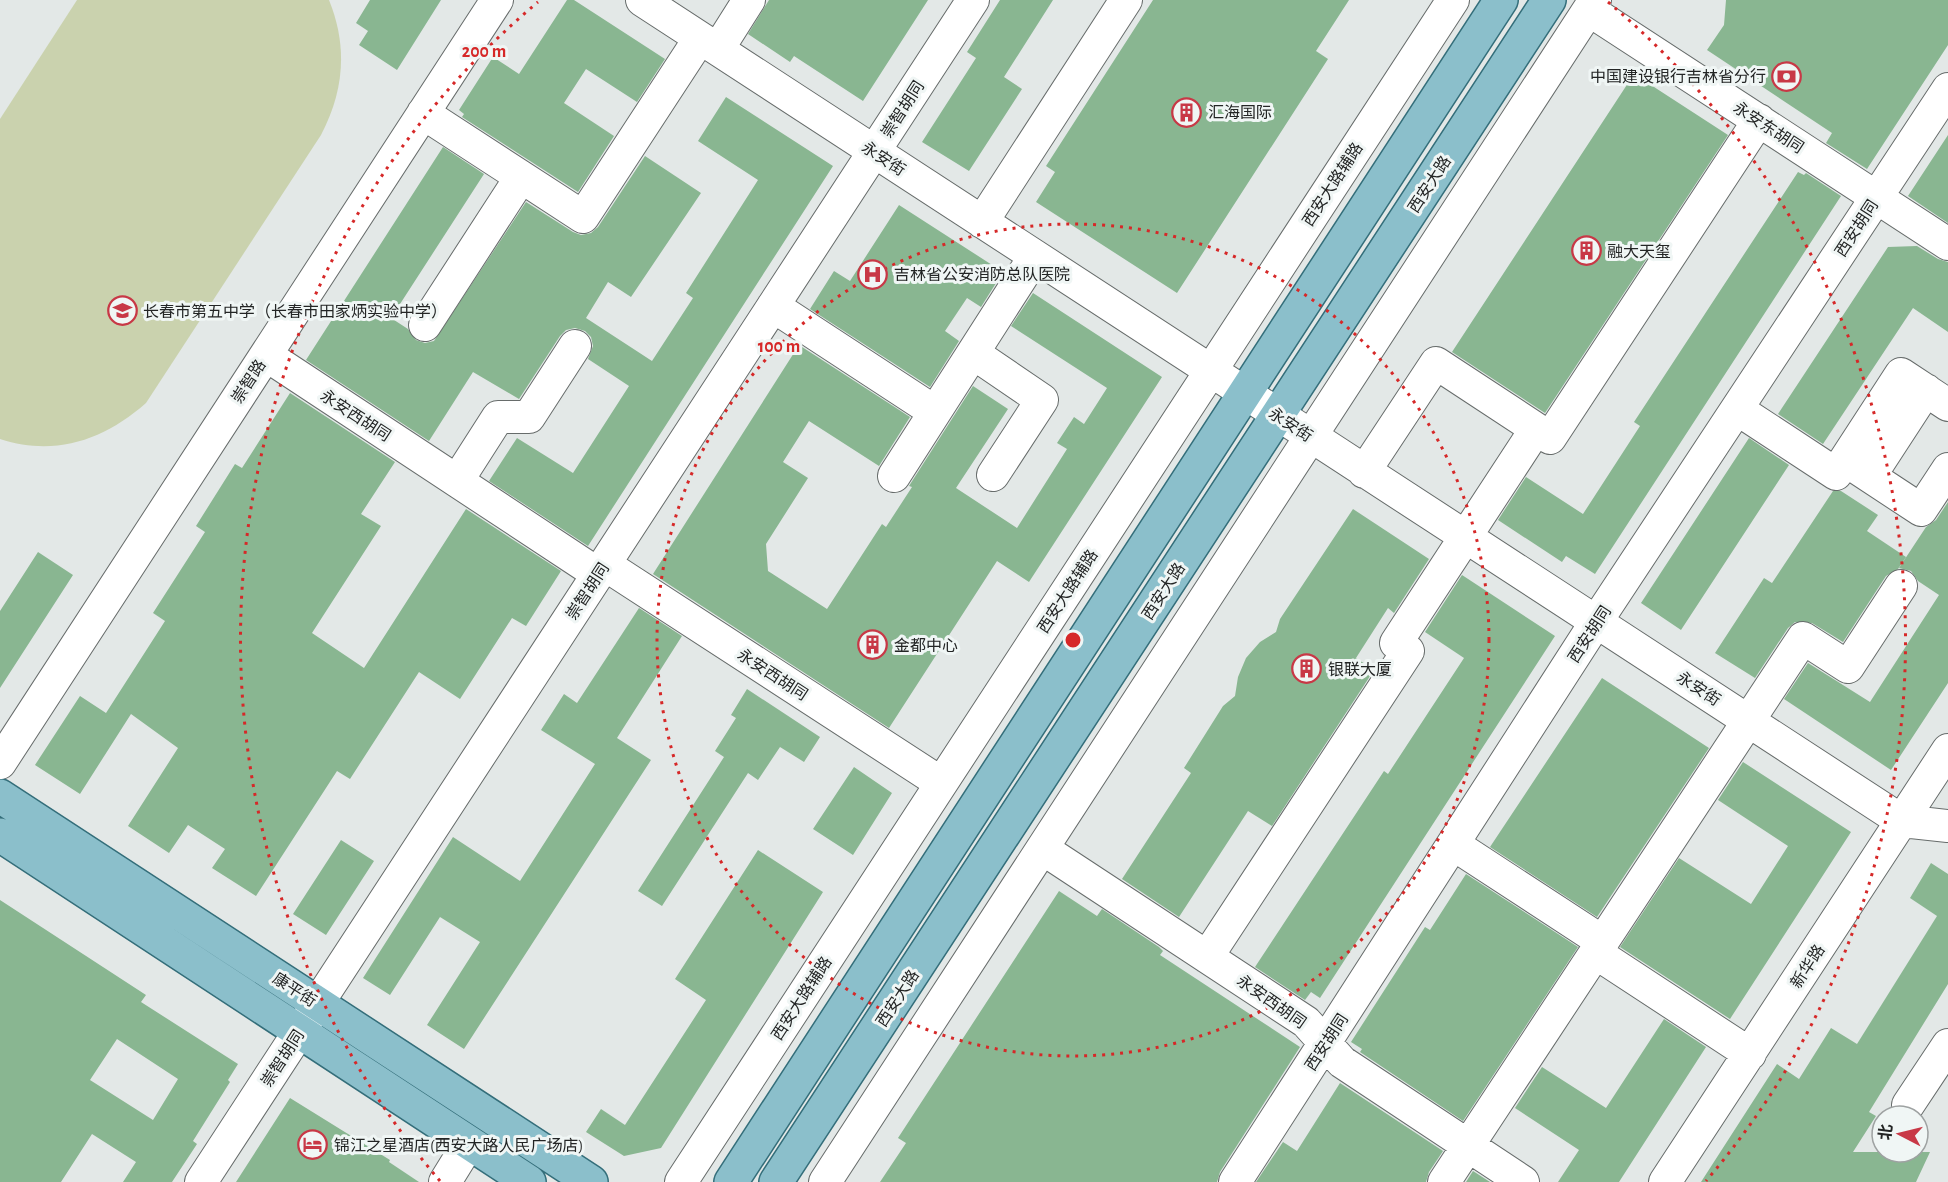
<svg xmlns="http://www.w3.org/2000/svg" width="1948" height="1182" viewBox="0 0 1948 1182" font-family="'Alegreya Sans','Noto Sans SC',sans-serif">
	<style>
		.green { fill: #cad2ae }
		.building { fill: #89b691; fill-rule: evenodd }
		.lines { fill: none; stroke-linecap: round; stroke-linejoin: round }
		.minor-casing { stroke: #676c6b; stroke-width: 34 }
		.major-casing { stroke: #346e7a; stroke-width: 36 }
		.minor { stroke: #fff; stroke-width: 32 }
		.major { stroke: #8bbfcb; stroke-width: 33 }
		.ring { fill: none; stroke: #d62828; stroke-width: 3; stroke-dasharray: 3 6 }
		.labels { text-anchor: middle; stroke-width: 6; stroke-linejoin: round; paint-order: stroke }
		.poi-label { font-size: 16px; fill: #232525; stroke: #f0f6f5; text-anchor: start }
		.street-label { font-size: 16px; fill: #232525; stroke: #f0f6f5 }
		.centre { fill: #d62828; stroke: #f0f6f5; stroke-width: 3 }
		.ring-label { font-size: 18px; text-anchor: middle; font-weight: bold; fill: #d62828; stroke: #f0f6f5; stroke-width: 6; stroke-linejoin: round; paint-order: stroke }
	</style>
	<rect width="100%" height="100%" fill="#e3e8e7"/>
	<path class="green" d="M 77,0 L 329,0 C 348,47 344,91 321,135 L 146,403 C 104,440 55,457 0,439 L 0,119 Z"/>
	<path class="building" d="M 370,0 L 441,0 L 397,70 L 359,45 L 368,31 L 356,23 Z
		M 567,0 L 574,0 L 665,59 L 637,102 L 586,69 L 564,103 L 614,136 L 578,192 L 462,117 L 464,114 L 459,110 L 493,57 L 519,74 Z
		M 769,0 L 928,0 L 863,101 L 794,56 L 790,62 L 748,34 Z
		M 1000,0 L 1053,0 L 1004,77 L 1022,89 L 969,171 L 922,142 L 976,58 L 967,52 Z
		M 1153,0 L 1349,0 L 1316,51 L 1328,59 L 1177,293 L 1036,202 L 1055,172 L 1046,166 Z
		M 1726,0 L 1948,0 L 1948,45 L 1867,169 L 1826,143 L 1832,133 L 1707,50 L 1724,25 Z
		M 1634,74 L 1728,135 L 1545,413 L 1452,352 Z
		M 726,97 L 833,166 L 588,546 L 489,481 L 517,438 L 573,473 L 629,386 L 588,359 L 593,346 L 591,337 L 585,331 L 575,328 L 566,330 L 560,336 L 519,399 L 473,372 L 429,441 L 306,360 L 443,147 L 484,174 L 391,318 L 408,329 L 416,340 L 425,343 L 434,341 L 526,202 L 573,232 L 581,235 L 591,233 L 598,227 L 645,156 L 701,193 L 631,297 L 608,282 L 586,318 L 652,361 L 693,298 L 686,293 L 758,180 L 698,141 Z
		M 1948,135 L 1948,223 L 1908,196 Z
		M 1798,172 L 1804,175 L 1806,173 L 1841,196 L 1595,574 L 1566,556 L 1562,562 L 1498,520 L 1526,477 L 1583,514 L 1640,426 L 1634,422 Z
		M 899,205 L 1003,272 L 981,307 L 967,298 L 945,331 L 959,341 L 930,387 L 810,309 L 834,271 L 850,281 Z
		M 1917,246 L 1938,259 L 1948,262 L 1948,332 L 1913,308 L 1823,444 L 1778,414 L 1888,247 Z
		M 1033,293 L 1162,377 L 1029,582 L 997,561 L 889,728 L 653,574 L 799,345 L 910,417 L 879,466 L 809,421 L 783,462 L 808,478 L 766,544 L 768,571 L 827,609 L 882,524 L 886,527 L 912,487 L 909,486 L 973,386 L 1008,409 L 956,488 L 1017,528 L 1067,449 L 1057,443 L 1074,417 L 1084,424 L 1107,388 L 1011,326 Z
		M 290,393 L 395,462 L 361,514 L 381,526 L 312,633 L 364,668 L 466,509 L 561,571 L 526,626 L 512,618 L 460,699 L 419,672 L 350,779 L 337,771 L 256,896 L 212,868 L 225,849 L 188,825 L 169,853 L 128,826 L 178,748 L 131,714 L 80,794 L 35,765 L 80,696 L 106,713 L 165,621 L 153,613 L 205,532 L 196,526 L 235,464 L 242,468 Z
		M 1749,438 L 1789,465 L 1681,630 L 1641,603 Z
		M 1833,491 L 1841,491 L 1878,515 L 1867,531 L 1906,557 L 1898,569 L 1886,576 L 1843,642 L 1812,623 L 1795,622 L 1788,628 L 1755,678 L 1715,653 L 1764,578 L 1772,583 Z
		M 1948,502 L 1948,683 L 1891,770 L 1784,699 L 1808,663 L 1870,702 L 1939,595 L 1918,581 L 1911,571 L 1899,568 L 1926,527 L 1936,520 Z
		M 1353,509 L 1429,559 L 1394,613 L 1388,608 L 1356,658 L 1374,670 L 1272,826 L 1248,811 L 1179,917 L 1122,879 L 1191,773 L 1184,768 L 1223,706 L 1235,696 L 1238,677 L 1246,658 L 1260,642 L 1276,632 L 1280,619 Z
		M 38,552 L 73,575 L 0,688 L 0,611 Z
		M 1462,575 L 1555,636 L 1320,998 L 1311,992 L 1305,1000 L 1255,967 L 1384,771 L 1388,774 L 1464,658 L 1425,632 Z
		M 639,608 L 682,636 L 617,738 L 651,760 L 464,1049 L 427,1025 L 480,942 L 440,917 L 390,995 L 363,978 L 453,837 L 520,881 L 595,764 L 541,730 L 564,694 L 577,703 Z
		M 1602,678 L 1709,748 L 1597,917 L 1490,847 Z
		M 747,689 L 820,737 L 804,762 L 780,747 L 758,780 L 748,773 L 662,906 L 638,891 L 724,757 L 715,751 L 736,718 L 731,715 Z
		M 1743,762 L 1851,832 L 1730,1019 L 1620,947 L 1679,858 L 1751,904 L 1788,846 L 1718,800 Z
		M 854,767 L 892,793 L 853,855 L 813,829 Z
		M 341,840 L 374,861 L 326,935 L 293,914 Z
		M 758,850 L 823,892 L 661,1148 L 624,1156 L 586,1132 L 601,1109 L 625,1125 L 706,1000 L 675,979 Z
		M 1931,863 L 1948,874 L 1948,984 L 1869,1112 L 1876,1116 L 1853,1152 L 1930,1152 L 1916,1182 L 1701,1182 L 1777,1064 L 1799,1079 L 1831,1028 L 1857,1044 L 1937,916 L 1910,898 Z
		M 1466,874 L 1578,947 L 1463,1121 L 1360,1052 L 1362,1049 L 1351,1042 L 1425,927 L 1430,930 Z
		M 1059,891 L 1097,916 L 1102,909 L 1159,947 L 1163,951 L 1160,955 L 1300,1047 L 1220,1172 L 1217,1182 L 880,1182 L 906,1143 L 898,1138 Z
		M 0,900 L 146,995 L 141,1002 L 238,1064 L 228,1080 L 230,1082 L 193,1141 L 197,1144 L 172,1182 L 123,1182 L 136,1162 L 92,1134 L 61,1182 L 0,1182 ZM 117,1039 L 178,1079 L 153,1120 L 90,1080 Z
		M 1664,1019 L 1706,1047 L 1619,1182 L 1558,1182 L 1579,1150 L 1515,1108 L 1542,1067 L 1606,1108 Z
		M 1340,1083 L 1443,1151 L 1429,1172 L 1426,1182 L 1256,1182 L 1283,1142 L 1297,1151 Z
		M 290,1098 L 390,1160 L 389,1162 L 419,1182 L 236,1182 Z
		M 1473,1171 L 1490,1182 L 1466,1182 Z"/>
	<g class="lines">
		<defs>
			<path id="minor" d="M 642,0 L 1902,821 L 1948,826
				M 1589,10 L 1948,244
				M 718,49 L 749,0
				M 423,113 L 583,217 L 700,38
				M 982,222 L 1126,0
				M 773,306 L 935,412
				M 425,325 L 521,177
				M 973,353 L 1042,400 L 993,475
				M 266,355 L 598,574
				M 1948,405 L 1901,374 L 1845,460 L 1921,510 L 1948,469
				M 1737,409 L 1836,474 L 1845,460
				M 1364,472 L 1436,363 L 1550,438 L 1759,120
				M 894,476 L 1035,256
				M 1870,476 L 1926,390
				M 457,481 L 498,417 L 529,417 L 575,346
				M 604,564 L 941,783
				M 0,763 L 497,0
				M 1453,844 L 1603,942
				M 1043,849 L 1306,1022 L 1342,1062 L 1523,1182
				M 1596,953 L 1750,1054
				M 1207,957 L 1408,651 L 1396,643 L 1536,429
				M 1908,1105 L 1948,1045
				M 201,1182 L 973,0
				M 445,1182 L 469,1143
				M 681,1182 L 1453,0
				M 825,1182 L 1595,0
				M 1235,1182 L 1596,622 L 1948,89
				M 1444,1182 L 1803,638 L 1848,667 L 1901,586
				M 1665,1182 L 1948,750"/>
			<path id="major" d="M 0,796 L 591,1182
				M 0,835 L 529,1182
				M 731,1182 L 1501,0
				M 776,1182 L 1549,0"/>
		</defs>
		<use href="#minor" class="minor-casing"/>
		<use href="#major" class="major-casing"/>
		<use href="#minor" class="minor"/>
		<use href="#major" class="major"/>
	</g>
	<g class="ring">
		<circle cx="1073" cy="640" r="416"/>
		<path d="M440 1181A833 833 0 0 1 538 2M1608 2A833 833 0 0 1 1706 1181"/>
	</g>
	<defs>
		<symbol id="bank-ring" viewBox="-11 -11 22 22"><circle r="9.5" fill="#f0f6f5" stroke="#c83846" stroke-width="1.5"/><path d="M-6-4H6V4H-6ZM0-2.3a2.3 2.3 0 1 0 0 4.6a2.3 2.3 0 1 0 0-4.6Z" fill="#c83846"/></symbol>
		<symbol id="building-ring" viewBox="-11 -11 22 22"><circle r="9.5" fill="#f0f6f5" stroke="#c83846" stroke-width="1.5"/><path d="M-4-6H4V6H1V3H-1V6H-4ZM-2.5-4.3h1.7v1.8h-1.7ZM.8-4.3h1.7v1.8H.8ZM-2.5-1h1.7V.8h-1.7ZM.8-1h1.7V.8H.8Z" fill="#c83846"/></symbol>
		<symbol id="hospital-ring" viewBox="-11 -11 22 22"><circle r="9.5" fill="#f0f6f5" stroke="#c83846" stroke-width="1.5"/><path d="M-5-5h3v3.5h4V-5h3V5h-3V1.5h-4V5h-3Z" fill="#c83846"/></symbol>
		<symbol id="school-ring" viewBox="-11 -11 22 22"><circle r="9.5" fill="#f0f6f5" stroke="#c83846" stroke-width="1.5"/><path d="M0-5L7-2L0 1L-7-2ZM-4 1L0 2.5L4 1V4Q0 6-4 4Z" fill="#c83846"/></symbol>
		<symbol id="hotel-ring" viewBox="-11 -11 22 22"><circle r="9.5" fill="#f0f6f5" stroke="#c83846" stroke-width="1.5"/><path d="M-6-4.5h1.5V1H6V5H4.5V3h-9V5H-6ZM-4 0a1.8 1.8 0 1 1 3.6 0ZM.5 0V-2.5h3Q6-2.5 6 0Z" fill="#c83846"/></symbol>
	</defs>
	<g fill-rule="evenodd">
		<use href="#bank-ring" x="1770" y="60" width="33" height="33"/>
		<use href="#building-ring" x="1170" y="96" width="33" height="33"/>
		<use href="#building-ring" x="1570" y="234" width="33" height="33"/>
		<use href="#hospital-ring" x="856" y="258" width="33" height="33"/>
		<use href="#school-ring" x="106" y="294" width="33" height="33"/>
		<use href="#building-ring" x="856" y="628" width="33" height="33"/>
		<use href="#building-ring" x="1290" y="652" width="33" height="33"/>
		<use href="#hotel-ring" x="296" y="1128" width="33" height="33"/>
	</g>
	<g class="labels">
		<g class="poi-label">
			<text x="1766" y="82" text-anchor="end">中国建设银行吉林省分行</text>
			<text x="1208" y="118">汇海国际</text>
			<text x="1607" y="257">融大天玺</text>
			<text x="894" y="280">吉林省公安消防总队医院</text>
			<text x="143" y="317">长春市第五中学（长春市田家炳实验中学）</text>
			<text x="894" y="651">金都中心</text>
			<text x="1328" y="675">银联大厦</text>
			<text x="334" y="1151">锦江之星酒店(西安大路人民广场店)</text>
		</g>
		<g class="street-label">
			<text transform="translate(902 109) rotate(-57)" y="6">崇智胡同</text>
			<text transform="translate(1769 127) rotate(33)" y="6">永安东胡同</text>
			<text transform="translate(884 158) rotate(33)" y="6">永安街</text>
			<text transform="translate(1332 184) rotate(-57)" y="6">西安大路辅路</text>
			<text transform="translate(1429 184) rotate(-57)" y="6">西安大路</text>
			<text transform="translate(1856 228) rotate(-57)" y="6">西安胡同</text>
			<text transform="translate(248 381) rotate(-57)" y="6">崇智路</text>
			<text transform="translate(356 415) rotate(33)" y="6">永安西胡同</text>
			<text transform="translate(1291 424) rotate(33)" y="6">永安街</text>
			<text transform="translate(587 591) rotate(-57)" y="6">崇智胡同</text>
			<text transform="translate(1067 591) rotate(-57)" y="6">西安大路辅路</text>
			<text transform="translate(1163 591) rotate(-57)" y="6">西安大路</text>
			<text transform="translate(1589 634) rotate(-57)" y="6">西安胡同</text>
			<text transform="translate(773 674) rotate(33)" y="6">永安西胡同</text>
			<text transform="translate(1699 688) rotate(33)" y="6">永安街</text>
			<text transform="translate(1807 966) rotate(-57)" y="6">新华路</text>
			<text transform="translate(295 989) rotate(33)" y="6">康平街</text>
			<text transform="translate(801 998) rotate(-57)" y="6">西安大路辅路</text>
			<text transform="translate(897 998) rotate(-57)" y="6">西安大路</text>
			<text transform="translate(1272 1001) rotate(35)" y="6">永安西胡同</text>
			<text transform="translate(1326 1042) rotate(-57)" y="6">西安胡同</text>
			<text transform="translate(282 1058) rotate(-57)" y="6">崇智胡同</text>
		</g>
	</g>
	<circle cx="1073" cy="640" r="9" class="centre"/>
	<g class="ring-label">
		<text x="484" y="57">200 m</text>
		<text x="779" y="352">100 m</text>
	</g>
	<g transform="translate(1900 1134) rotate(277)"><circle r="28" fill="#f0f6f5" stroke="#9ea2a2" stroke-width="1.5"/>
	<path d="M0-4.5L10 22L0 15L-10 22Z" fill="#c83846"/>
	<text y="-9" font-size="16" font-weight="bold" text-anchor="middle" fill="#232525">北</text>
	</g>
</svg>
